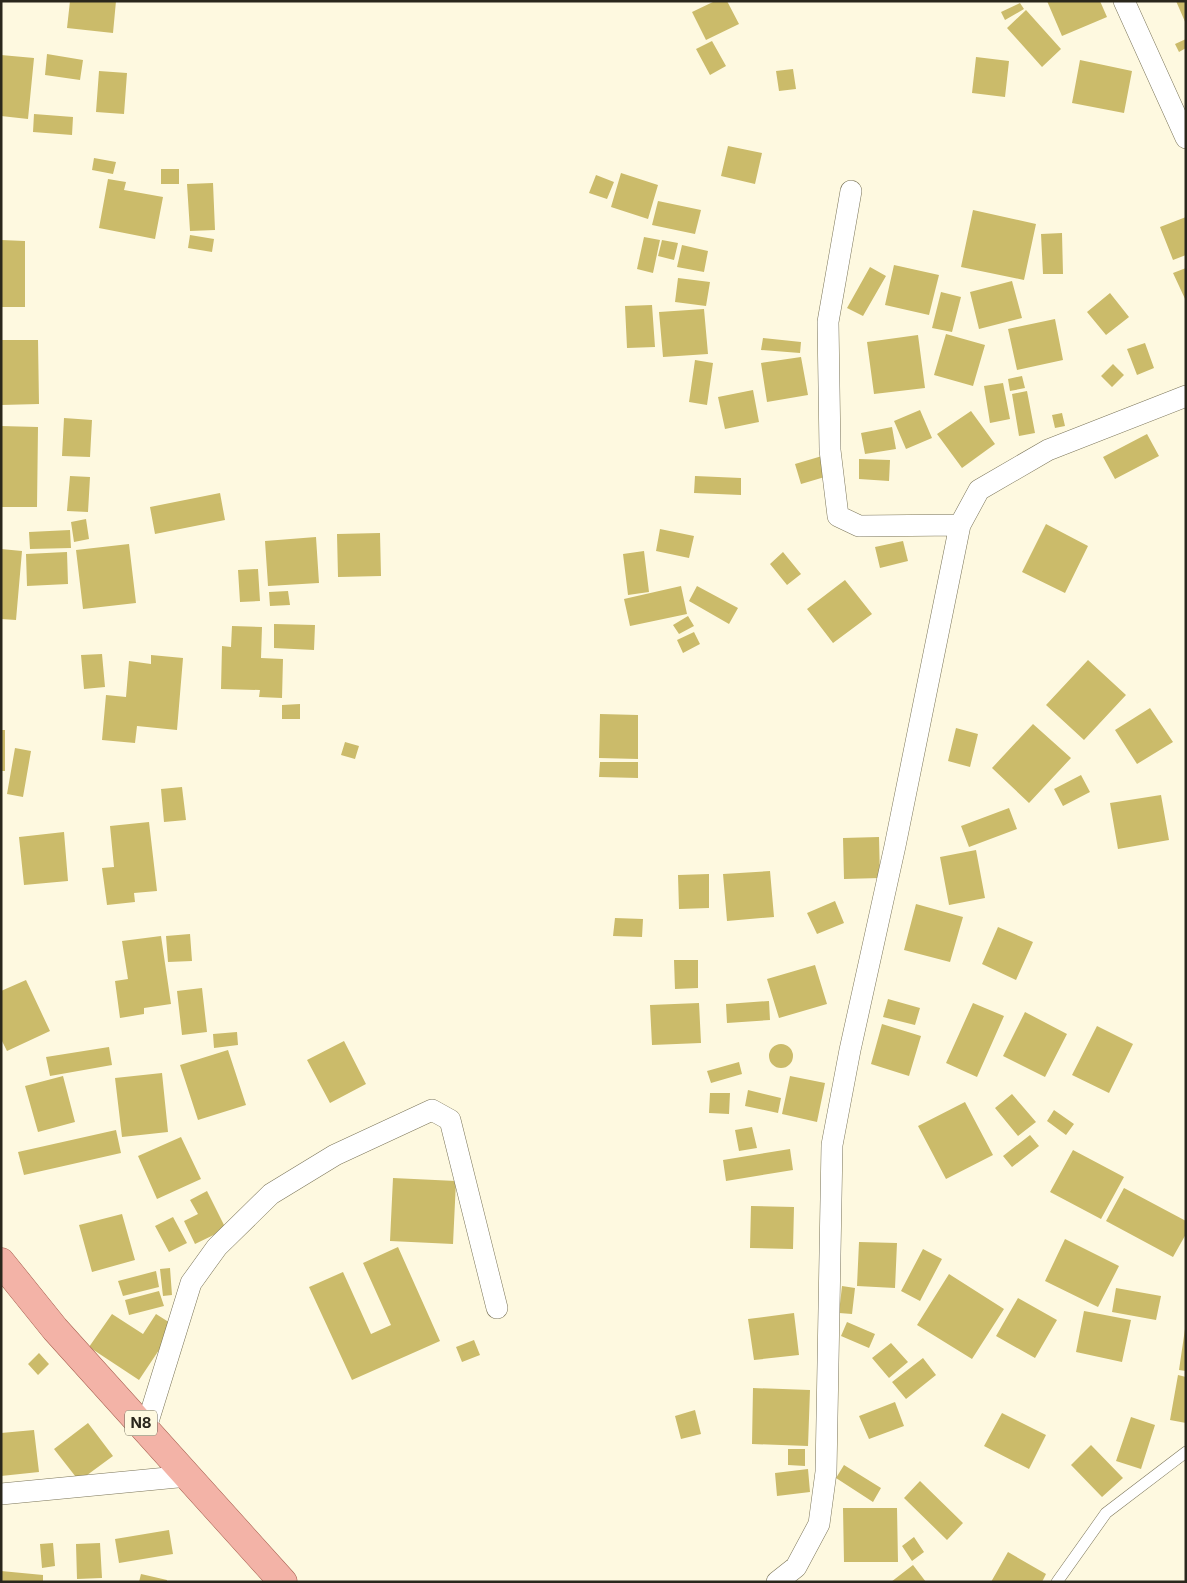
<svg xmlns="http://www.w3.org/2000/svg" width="1187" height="1583" viewBox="0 0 1187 1583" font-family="Inter,sans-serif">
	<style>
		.building { fill: #cbbb6a }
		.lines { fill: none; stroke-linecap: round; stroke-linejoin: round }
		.service-casing { stroke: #7b7559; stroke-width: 12 }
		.minor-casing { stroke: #7b7559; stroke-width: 22 }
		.primary-casing { stroke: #a76151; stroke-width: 29 }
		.service { stroke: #fff; stroke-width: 11 }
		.minor { stroke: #fff; stroke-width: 21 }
		.primary { stroke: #f3b3a7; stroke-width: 28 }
		.labels { text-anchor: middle; stroke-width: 4.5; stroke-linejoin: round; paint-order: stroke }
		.shield { fill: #fef9e0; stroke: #6a6657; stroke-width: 1 }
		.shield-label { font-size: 15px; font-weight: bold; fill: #2a271c }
	</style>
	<rect width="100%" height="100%" fill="#fef9e0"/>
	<path class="building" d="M 70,1 L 116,1 L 113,33 L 67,28 Z
		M 715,1 L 727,1 L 739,24 L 706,40 L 692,12 Z
		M 1047,1 L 1100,1 L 1107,17 L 1062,36 Z
		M 1176,1 L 1186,1 L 1186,24 Z
		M 1020,3 L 1024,9 L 1005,20 L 1001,12 Z
		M 1026,10 L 1061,49 L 1042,67 L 1007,28 Z
		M 1186,39 L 1186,48 L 1179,52 L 1175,44 Z
		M 712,41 L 726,66 L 710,75 L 696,49 Z
		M 47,54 L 83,60 L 80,80 L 45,75 Z
		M 1,55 L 34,58 L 28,119 L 1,116 Z
		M 976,57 L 1009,61 L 1005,97 L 972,93 Z
		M 1080,60 L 1132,71 L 1124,113 L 1072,103 Z
		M 793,69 L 796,89 L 779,91 L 776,71 Z
		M 99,71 L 127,73 L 124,114 L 96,112 Z
		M 34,114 L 73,117 L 72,135 L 33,132 Z
		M 728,146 L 762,153 L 755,184 L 721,176 Z
		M 94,158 L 116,162 L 113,174 L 92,170 Z
		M 161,169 L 179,169 L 179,184 L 161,184 Z
		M 621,173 L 658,185 L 648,219 L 611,207 Z
		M 596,175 L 614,182 L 607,199 L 589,193 Z
		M 108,179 L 126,182 L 124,190 L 163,197 L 155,239 L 99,228 Z
		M 213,183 L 215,230 L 190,231 L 187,184 Z
		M 658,201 L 701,210 L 695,234 L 652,225 Z
		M 973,210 L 1036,224 L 1024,280 L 961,267 Z
		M 1186,217 L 1186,255 L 1173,260 L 1160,227 Z
		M 1062,233 L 1063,274 L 1043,274 L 1041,234 Z
		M 190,235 L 214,239 L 212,252 L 188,248 Z
		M 644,237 L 660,240 L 653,273 L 637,269 Z
		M 1,240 L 25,241 L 25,307 L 1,307 Z
		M 662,240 L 678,243 L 674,260 L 658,256 Z
		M 682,245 L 708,251 L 704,272 L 677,267 Z
		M 894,265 L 939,275 L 929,315 L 885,305 Z
		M 870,267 L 886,276 L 863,316 L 847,308 Z
		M 1186,268 L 1186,301 L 1173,273 Z
		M 678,278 L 710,282 L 706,306 L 675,302 Z
		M 1012,281 L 1022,318 L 979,329 L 970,292 Z
		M 941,292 L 961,297 L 952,332 L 932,328 Z
		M 1110,293 L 1129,317 L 1106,335 L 1087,312 Z
		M 652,305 L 655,347 L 627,348 L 625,306 Z
		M 704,309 L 708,354 L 663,357 L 659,312 Z
		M 1055,319 L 1063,360 L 1017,370 L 1008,329 Z
		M 946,334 L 985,345 L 973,386 L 934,375 Z
		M 918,335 L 925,388 L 874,394 L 867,342 Z
		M 763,338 L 801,342 L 800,353 L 761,350 Z
		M 1,340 L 38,340 L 39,404 L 1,405 Z
		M 1145,343 L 1154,368 L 1137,375 L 1127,349 Z
		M 801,357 L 808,395 L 767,402 L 761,363 Z
		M 695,360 L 713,363 L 707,405 L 689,402 Z
		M 1113,364 L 1124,375 L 1112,387 L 1101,376 Z
		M 1022,376 L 1025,388 L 1010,391 L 1008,379 Z
		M 1003,383 L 1010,419 L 990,423 L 984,386 Z
		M 753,390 L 759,422 L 725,429 L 718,397 Z
		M 1027,391 L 1035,433 L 1019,436 L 1012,394 Z
		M 920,410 L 932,438 L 906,449 L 894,421 Z
		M 971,411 L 995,444 L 962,468 L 937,434 Z
		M 1062,413 L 1065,426 L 1055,428 L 1052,415 Z
		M 64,418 L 92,420 L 90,457 L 62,456 Z
		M 1,426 L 38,427 L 37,507 L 1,507 Z
		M 892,427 L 896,449 L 865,454 L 861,433 Z
		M 1147,434 L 1159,456 L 1115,479 L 1103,457 Z
		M 822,456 L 828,476 L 801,484 L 795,464 Z
		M 859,459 L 890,460 L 889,481 L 859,479 Z
		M 70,476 L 90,477 L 88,512 L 67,511 Z
		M 695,476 L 741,478 L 741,495 L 694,493 Z
		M 220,493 L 225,520 L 155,534 L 150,507 Z
		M 86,519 L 89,539 L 74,542 L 71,522 Z
		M 1046,524 L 1088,546 L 1065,593 L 1022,572 Z
		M 660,529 L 694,536 L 689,558 L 656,551 Z
		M 70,530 L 71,548 L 30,549 L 29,532 Z
		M 380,533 L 381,576 L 338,577 L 337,534 Z
		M 316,537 L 319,583 L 268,586 L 265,541 Z
		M 903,541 L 908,561 L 880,568 L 875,547 Z
		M 129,544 L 136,603 L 83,609 L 76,550 Z
		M 1,549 L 22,551 L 16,620 L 1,619 Z
		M 644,551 L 649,592 L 628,595 L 623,554 Z
		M 67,552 L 68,584 L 27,586 L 26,554 Z
		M 783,552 L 801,574 L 787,585 L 770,564 Z
		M 258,569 L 260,601 L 240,602 L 238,570 Z
		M 845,580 L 872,614 L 833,643 L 807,609 Z
		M 681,586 L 687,614 L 630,626 L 624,599 Z
		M 697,586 L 738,608 L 729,624 L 689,601 Z
		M 288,591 L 290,605 L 270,606 L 269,592 Z
		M 688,616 L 694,626 L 679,634 L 673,625 Z
		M 274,624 L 315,625 L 314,650 L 274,648 Z
		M 232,626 L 262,627 L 261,658 L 283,659 L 282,698 L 259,697 L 260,690 L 221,689 L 222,646 L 231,647 Z
		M 694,632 L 700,644 L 683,653 L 677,640 Z
		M 102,654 L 105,687 L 84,689 L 81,655 Z
		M 151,655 L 183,658 L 177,730 L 137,726 L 135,743 L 102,740 L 106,695 L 126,697 L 129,661 L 151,664 Z
		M 1088,660 L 1126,695 L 1084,740 L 1046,705 Z
		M 300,704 L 300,719 L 282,719 L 282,705 Z
		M 1150,708 L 1173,742 L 1137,764 L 1115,730 Z
		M 600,714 L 638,715 L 638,759 L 599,758 Z
		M 1033,724 L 1071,758 L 1029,803 L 992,768 Z
		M 956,728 L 978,734 L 970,767 L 948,761 Z
		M 1,730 L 5,730 L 5,771 L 1,771 Z
		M 345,742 L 359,746 L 355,759 L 341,755 Z
		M 15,748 L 31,751 L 23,797 L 7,794 Z
		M 600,762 L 638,762 L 638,778 L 599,777 Z
		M 1081,775 L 1090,792 L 1063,806 L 1054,789 Z
		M 182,787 L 186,820 L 164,822 L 161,789 Z
		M 1161,795 L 1169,840 L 1118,849 L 1110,803 Z
		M 1009,808 L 1017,829 L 969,847 L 961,826 Z
		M 149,822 L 157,891 L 134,893 L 135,902 L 107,905 L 102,868 L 114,867 L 110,826 Z
		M 64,832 L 68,881 L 24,885 L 19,837 Z
		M 879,837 L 880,878 L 844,879 L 843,838 Z
		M 976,850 L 985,898 L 949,905 L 940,857 Z
		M 770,871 L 774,917 L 727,921 L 723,874 Z
		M 709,874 L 709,908 L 679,909 L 678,875 Z
		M 835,901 L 844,923 L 817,934 L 807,913 Z
		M 916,904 L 963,917 L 950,962 L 904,950 Z
		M 615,918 L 643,919 L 642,937 L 613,936 Z
		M 998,927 L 1033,942 L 1016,980 L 982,964 Z
		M 190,934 L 192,961 L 168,962 L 166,936 Z
		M 161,936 L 171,1004 L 144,1008 L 144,1014 L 120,1018 L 115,981 L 128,979 L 122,941 Z
		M 674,960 L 698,960 L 698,988 L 675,989 Z
		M 815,965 L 827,1004 L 779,1018 L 767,979 Z
		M 26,980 L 50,1031 L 7,1051 L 1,1039 L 1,991 Z
		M 202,988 L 207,1032 L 182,1035 L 177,991 Z
		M 888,999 L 920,1008 L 915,1025 L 883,1017 Z
		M 769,1001 L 770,1020 L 727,1023 L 726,1004 Z
		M 699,1003 L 701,1043 L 652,1045 L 650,1005 Z
		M 973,1003 L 1004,1016 L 977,1077 L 946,1063 Z
		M 1025,1012 L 1067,1034 L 1045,1077 L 1003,1056 Z
		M 882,1024 L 921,1036 L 909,1076 L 871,1064 Z
		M 1097,1026 L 1133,1044 L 1109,1093 L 1072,1075 Z
		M 237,1032 L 238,1045 L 214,1048 L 213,1034 Z
		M 344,1041 L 366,1084 L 330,1103 L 307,1060 Z
		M769 1056a12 12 0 1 1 24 0a12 12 0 1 1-24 0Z
		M 109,1047 L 112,1065 L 50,1076 L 46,1057 Z
		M 228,1050 L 246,1105 L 198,1120 L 180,1065 Z
		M 739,1062 L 742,1074 L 711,1083 L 707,1071 Z
		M 162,1073 L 168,1132 L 122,1137 L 115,1078 Z
		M 63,1076 L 75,1122 L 38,1132 L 25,1086 Z
		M 790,1076 L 825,1083 L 817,1122 L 782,1114 Z
		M 748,1090 L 781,1098 L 778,1113 L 745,1106 Z
		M 710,1093 L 730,1093 L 729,1114 L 709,1113 Z
		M 1012,1094 L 1036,1122 L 1018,1136 L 995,1108 Z
		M 965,1102 L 993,1155 L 946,1179 L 918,1126 Z
		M 1054,1110 L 1074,1124 L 1066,1135 L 1047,1121 Z
		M 752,1127 L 757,1148 L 739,1151 L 735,1130 Z
		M 116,1130 L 121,1153 L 24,1175 L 18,1152 Z
		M 1030,1135 L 1039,1146 L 1012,1167 L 1003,1156 Z
		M 181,1137 L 201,1179 L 157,1199 L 138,1156 Z
		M 790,1149 L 793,1170 L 726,1181 L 723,1160 Z
		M 1073,1150 L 1124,1177 L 1101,1219 L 1050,1192 Z
		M 393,1178 L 456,1181 L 453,1244 L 390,1241 Z
		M 1124,1188 L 1186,1221 L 1186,1234 L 1173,1257 L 1106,1221 Z
		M 207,1191 L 226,1229 L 195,1244 L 184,1221 L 198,1214 L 190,1200 Z
		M 751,1206 L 794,1207 L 793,1249 L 750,1248 Z
		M 122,1214 L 135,1260 L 92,1272 L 79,1225 Z
		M 173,1217 L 187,1243 L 169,1252 L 155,1226 Z
		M 1065,1239 L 1119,1266 L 1098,1307 L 1045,1281 Z
		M 859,1242 L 897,1243 L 895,1288 L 857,1286 Z
		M 398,1247 L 440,1341 L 352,1380 L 309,1287 L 343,1272 L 371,1334 L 391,1325 L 363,1263 Z
		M 923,1249 L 942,1259 L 920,1301 L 901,1291 Z
		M 170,1268 L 172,1295 L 163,1296 L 160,1269 Z
		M 156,1271 L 159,1287 L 123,1296 L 118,1281 Z
		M 949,1274 L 1004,1309 L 972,1359 L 917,1325 Z
		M 842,1286 L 855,1288 L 852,1314 L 839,1313 Z
		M 1116,1288 L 1161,1296 L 1156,1320 L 1112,1312 Z
		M 159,1291 L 164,1306 L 129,1315 L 125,1300 Z
		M 1018,1298 L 1057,1320 L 1035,1358 L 996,1336 Z
		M 1084,1311 L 1131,1320 L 1122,1362 L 1076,1352 Z
		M 794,1313 L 799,1355 L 754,1360 L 748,1319 Z
		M 112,1314 L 143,1334 L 156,1314 L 175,1326 L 139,1380 L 89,1347 Z
		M 847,1322 L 875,1334 L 869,1348 L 841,1336 Z
		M 1185,1329 L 1186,1329 L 1186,1371 L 1179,1370 Z
		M 474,1340 L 480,1355 L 462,1362 L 456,1347 Z
		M 891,1343 L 908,1362 L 889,1378 L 872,1358 Z
		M 39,1353 L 49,1364 L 38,1375 L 28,1364 Z
		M 923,1358 L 936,1375 L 906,1399 L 892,1382 Z
		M 1178,1375 L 1186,1377 L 1186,1423 L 1170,1420 Z
		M 753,1388 L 810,1390 L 808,1446 L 752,1444 Z
		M 895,1402 L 904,1426 L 869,1439 L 859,1416 Z
		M 695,1410 L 701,1434 L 681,1439 L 675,1416 Z
		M 1002,1413 L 1046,1435 L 1029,1469 L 984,1446 Z
		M 1131,1417 L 1155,1425 L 1141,1469 L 1116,1461 Z
		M 88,1423 L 113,1456 L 79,1481 L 54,1449 Z
		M 34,1430 L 39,1472 L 1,1476 L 1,1433 Z
		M 1091,1445 L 1123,1478 L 1102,1497 L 1071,1465 Z
		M 788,1449 L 805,1449 L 805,1466 L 788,1465 Z
		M 844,1465 L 881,1488 L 873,1502 L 836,1478 Z
		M 808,1469 L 810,1492 L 777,1496 L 775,1473 Z
		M 920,1481 L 963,1523 L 947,1540 L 904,1498 Z
		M 843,1508 L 897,1508 L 898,1562 L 844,1562 Z
		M 169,1530 L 173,1554 L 119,1563 L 115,1539 Z
		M 914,1537 L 924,1552 L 912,1561 L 902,1546 Z
		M 53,1543 L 55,1566 L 42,1568 L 40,1544 Z
		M 100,1543 L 102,1578 L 77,1579 L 76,1544 Z
		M 1008,1552 L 1046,1574 L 1042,1582 L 991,1582 Z
		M 913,1565 L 926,1582 L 891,1582 Z
		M 1,1571 L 43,1575 L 43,1582 L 1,1582 Z
		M 141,1574 L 167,1580 L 167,1582 L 139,1582 Z"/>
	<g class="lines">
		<defs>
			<path id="service" d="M 1057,1582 L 1106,1513 L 1186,1452"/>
			<path id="minor" d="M 1124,1 L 1186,138
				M 851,191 L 828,322 L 830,450 L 838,516 L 859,526 L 960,525
				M 146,1428 L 191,1283 L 217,1247 L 271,1194 L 335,1155 L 432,1110 L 450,1120 L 497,1308
				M 1,1494 L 188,1476
				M 777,1582 L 796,1567 L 819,1524 L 826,1472 L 832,1145 L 850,1050 L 895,846 L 960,525 L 979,490 L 1048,450 L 1186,396"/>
			<path id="primary" d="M 1,1262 L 55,1329 L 283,1582"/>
		</defs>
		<use href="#service" class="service-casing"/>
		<use href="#minor" class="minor-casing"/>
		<use href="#primary" class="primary-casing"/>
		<use href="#service" class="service"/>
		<use href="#minor" class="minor"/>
		<use href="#primary" class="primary"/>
	</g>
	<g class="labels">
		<rect class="shield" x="125" y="1410.5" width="32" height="25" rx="4"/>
		<g class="shield-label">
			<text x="141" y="1428">N8</text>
		</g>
	</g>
	<rect width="1187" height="1583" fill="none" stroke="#2a271c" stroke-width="5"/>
</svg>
